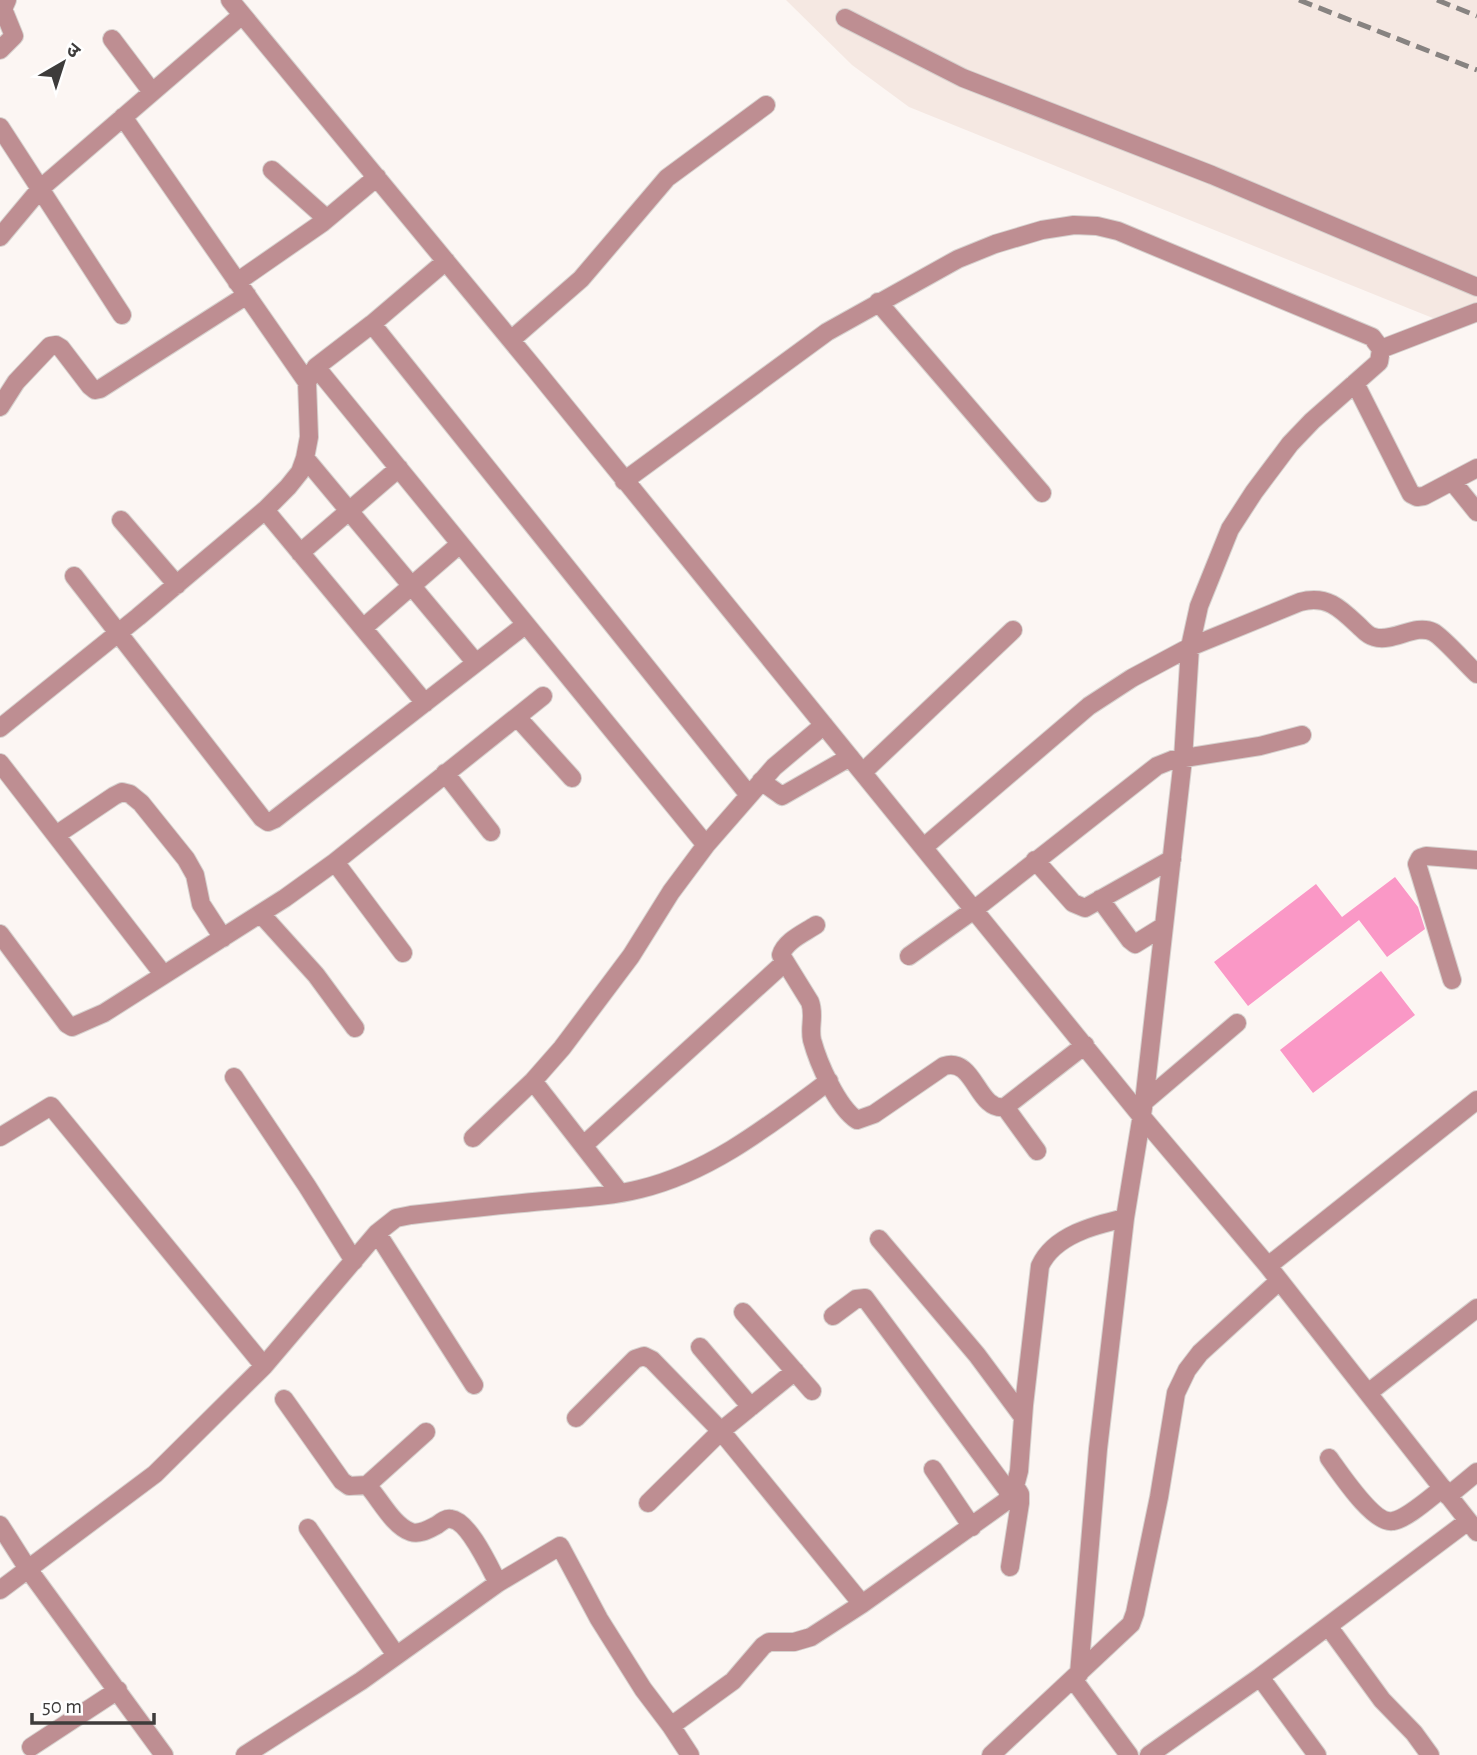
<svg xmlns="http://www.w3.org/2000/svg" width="1477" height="1755" viewBox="0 0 1477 1755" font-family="'Alegreya Sans','Noto Sans Devanagari',sans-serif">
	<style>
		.built { fill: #f5e8e2 }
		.building { fill: #fa98c6 }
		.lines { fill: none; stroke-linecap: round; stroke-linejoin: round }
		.minor-casing { stroke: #d6d1ce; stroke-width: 20 }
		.minor { stroke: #be8e92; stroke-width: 18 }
		.rail { stroke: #878381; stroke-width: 5; stroke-dasharray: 14 7; stroke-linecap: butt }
	</style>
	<rect width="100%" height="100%" fill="#fcf6f3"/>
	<path class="built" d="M 786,0 L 1477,0 L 1477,318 L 1455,327 L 909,107 L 852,65 Z"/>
	<path class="building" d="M 1395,877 L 1418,907 L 1425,929 L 1387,957 L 1359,920 L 1248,1006 L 1214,962 L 1316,884 L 1342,917 Z
		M 1381,971 L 1415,1015 L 1313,1093 L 1280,1050 Z"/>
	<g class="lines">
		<defs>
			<path id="minor" d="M 230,0 L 534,368 L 1142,1117 L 1268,1266 L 1477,1532
				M 845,18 L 963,78 L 1212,175 L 1477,287
				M 112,39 L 152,92
				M 0,50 L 14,36 L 3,9 L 7,0
				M 123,117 L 307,382
				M 0,127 L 122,315
				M 272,170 L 327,219
				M 0,237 L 41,188 L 242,15
				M 237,282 L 322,223 L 377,177
				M 878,302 L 1042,493
				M 372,324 L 749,795
				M 511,340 L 581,279 L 667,178 L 766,105
				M 1381,349 L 1477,312
				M 316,367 L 706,845
				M 1355,383 L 1411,494 L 1417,497 L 1424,496 L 1477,468
				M 0,407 L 16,382 L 50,346 L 56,345 L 61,348 L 90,386 L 95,390 L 100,389 L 247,295
				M 305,458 L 476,663
				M 624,481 L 827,332 L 958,259 L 995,244 L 1042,230 L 1074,225 L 1097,226 L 1118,231 L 1372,337 L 1381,349 L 1379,362 L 1312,421 L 1290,444 L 1254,492 L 1230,529 L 1199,606 L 1190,647 L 1183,759 L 1144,1102 L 1125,1218 L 1098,1449 L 1079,1674
				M 1452,481 L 1477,512
				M 265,510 L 425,703
				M 121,520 L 177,585
				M 300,553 L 399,468
				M 74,576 L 262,818 L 268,822 L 275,819 L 525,625
				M 363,628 L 460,544
				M 517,717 L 572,778
				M 0,728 L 138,617 L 265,510 L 288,487 L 300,472 L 305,458 L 309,437 L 307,382 L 316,367 L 372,324 L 446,261
				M 0,763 L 163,974
				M 863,772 L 1013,630
				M 445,773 L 491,832
				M 761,781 L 782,796 L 850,757
				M 56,835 L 114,796 L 122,792 L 130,794 L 141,803 L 186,859 L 195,875 L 201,904 L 223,938
				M 924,847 L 1089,706 L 1132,678 L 1190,647 L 1300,602 C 1328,594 1342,610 1361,628 C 1365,632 1369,636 1374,637 C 1393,643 1415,623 1433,632 C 1443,637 1467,665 1477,674
				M 1035,860 L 1073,903 L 1085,908 L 1172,859
				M 335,862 L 403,953
				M 1100,899 L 1130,940 L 1135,944 L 1164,926
				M 261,914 L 316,975 L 355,1028
				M 816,925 C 804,933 785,941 781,955 L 810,1002 C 815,1015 809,1027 812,1040 C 818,1062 837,1107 857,1120 L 874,1114 L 944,1066 C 975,1056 977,1112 1005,1107 L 1085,1045
				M 0,934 L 67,1024 L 72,1027 L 104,1013 L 285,898 L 335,862 L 543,696
				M 909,956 L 975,909 L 1157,766 L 1172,760 L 1260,746 L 1302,735
				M 1452,980 L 1417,864 L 1420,858 L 1426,856 L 1477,860
				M 234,1077 L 307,1186 L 354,1261
				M 533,1081 L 620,1193
				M 1144,1102 L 1237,1023
				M 1005,1107 L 1037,1151
				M 0,1137 L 51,1106 L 264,1366
				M 473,1138 L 533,1081 L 562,1048 L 631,956 L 671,892 L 706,845 L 774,767 L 824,725
				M 585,1144 L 784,963
				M 377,1233 L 474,1385
				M 879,1239 L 977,1355 L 1023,1417
				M 1268,1266 L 1477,1100
				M 743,1312 L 812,1391
				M 833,1316 L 856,1299 L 865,1298 L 1011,1495
				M 700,1347 L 751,1407
				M 1368,1393 L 1477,1308
				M 284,1399 L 342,1481 L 349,1486 L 367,1485 C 380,1499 393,1526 411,1532 C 420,1535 429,1529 437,1525 C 441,1522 446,1518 451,1519 C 469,1521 490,1568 498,1583
				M 576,1418 L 635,1359 L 644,1356 L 652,1360 L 721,1431 L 862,1604
				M 1329,1458 C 1340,1473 1374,1525 1393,1521 C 1407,1519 1431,1497 1443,1488
				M 933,1469 L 972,1527
				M 367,1485 L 426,1432
				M 1448,1496 L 1477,1472
				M 648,1503 L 721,1431 L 795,1371
				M 0,1525 L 28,1569 L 164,1755
				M 308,1528 L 396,1655
				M 1010,1567 L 1020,1503 L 1020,1494 L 1015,1486
				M 0,1590 L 155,1474 L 264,1366 L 377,1233 L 396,1218 L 411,1215 C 455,1210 500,1205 544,1201 C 576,1198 608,1197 640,1189 C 711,1172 771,1124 829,1081
				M 1328,1626 L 1382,1700 L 1414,1733 L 1430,1755
				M 1260,1677 L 1317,1755
				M 1073,1679 L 1129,1755
				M 671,1726 L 690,1755
				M 31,1747 L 118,1690
				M 245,1755 L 361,1681 L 498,1583 L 560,1546 L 599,1619 L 643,1689 L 671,1726 L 733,1681 L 763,1646 L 769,1642 L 794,1642 L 811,1637 L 862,1604 L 1005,1502 L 1015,1486 L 1019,1471 L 1024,1405 L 1040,1266 C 1054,1235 1095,1225 1125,1218
				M 991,1755 L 1131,1624 L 1135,1613 L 1159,1497 L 1176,1393 L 1187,1370 L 1200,1353 L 1279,1281
				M 1149,1755 L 1260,1677 L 1468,1521"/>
		</defs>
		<use href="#minor" class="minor-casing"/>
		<use href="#minor" class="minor"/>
		<path class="rail" d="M 1299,0 L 1477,70
			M 1437,0 L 1477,16"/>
	</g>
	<g transform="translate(63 63) rotate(39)" stroke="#ffffff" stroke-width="5" paint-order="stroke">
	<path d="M0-5L12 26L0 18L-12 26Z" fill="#3e3c3b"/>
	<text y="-10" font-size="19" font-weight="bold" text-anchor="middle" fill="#3e3c3b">उ</text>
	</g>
	<path d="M32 1713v10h122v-10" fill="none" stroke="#3e3c3b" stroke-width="3.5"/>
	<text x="42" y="1713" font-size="21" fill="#3e3c3b" stroke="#ffffff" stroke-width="5" paint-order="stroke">50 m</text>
</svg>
